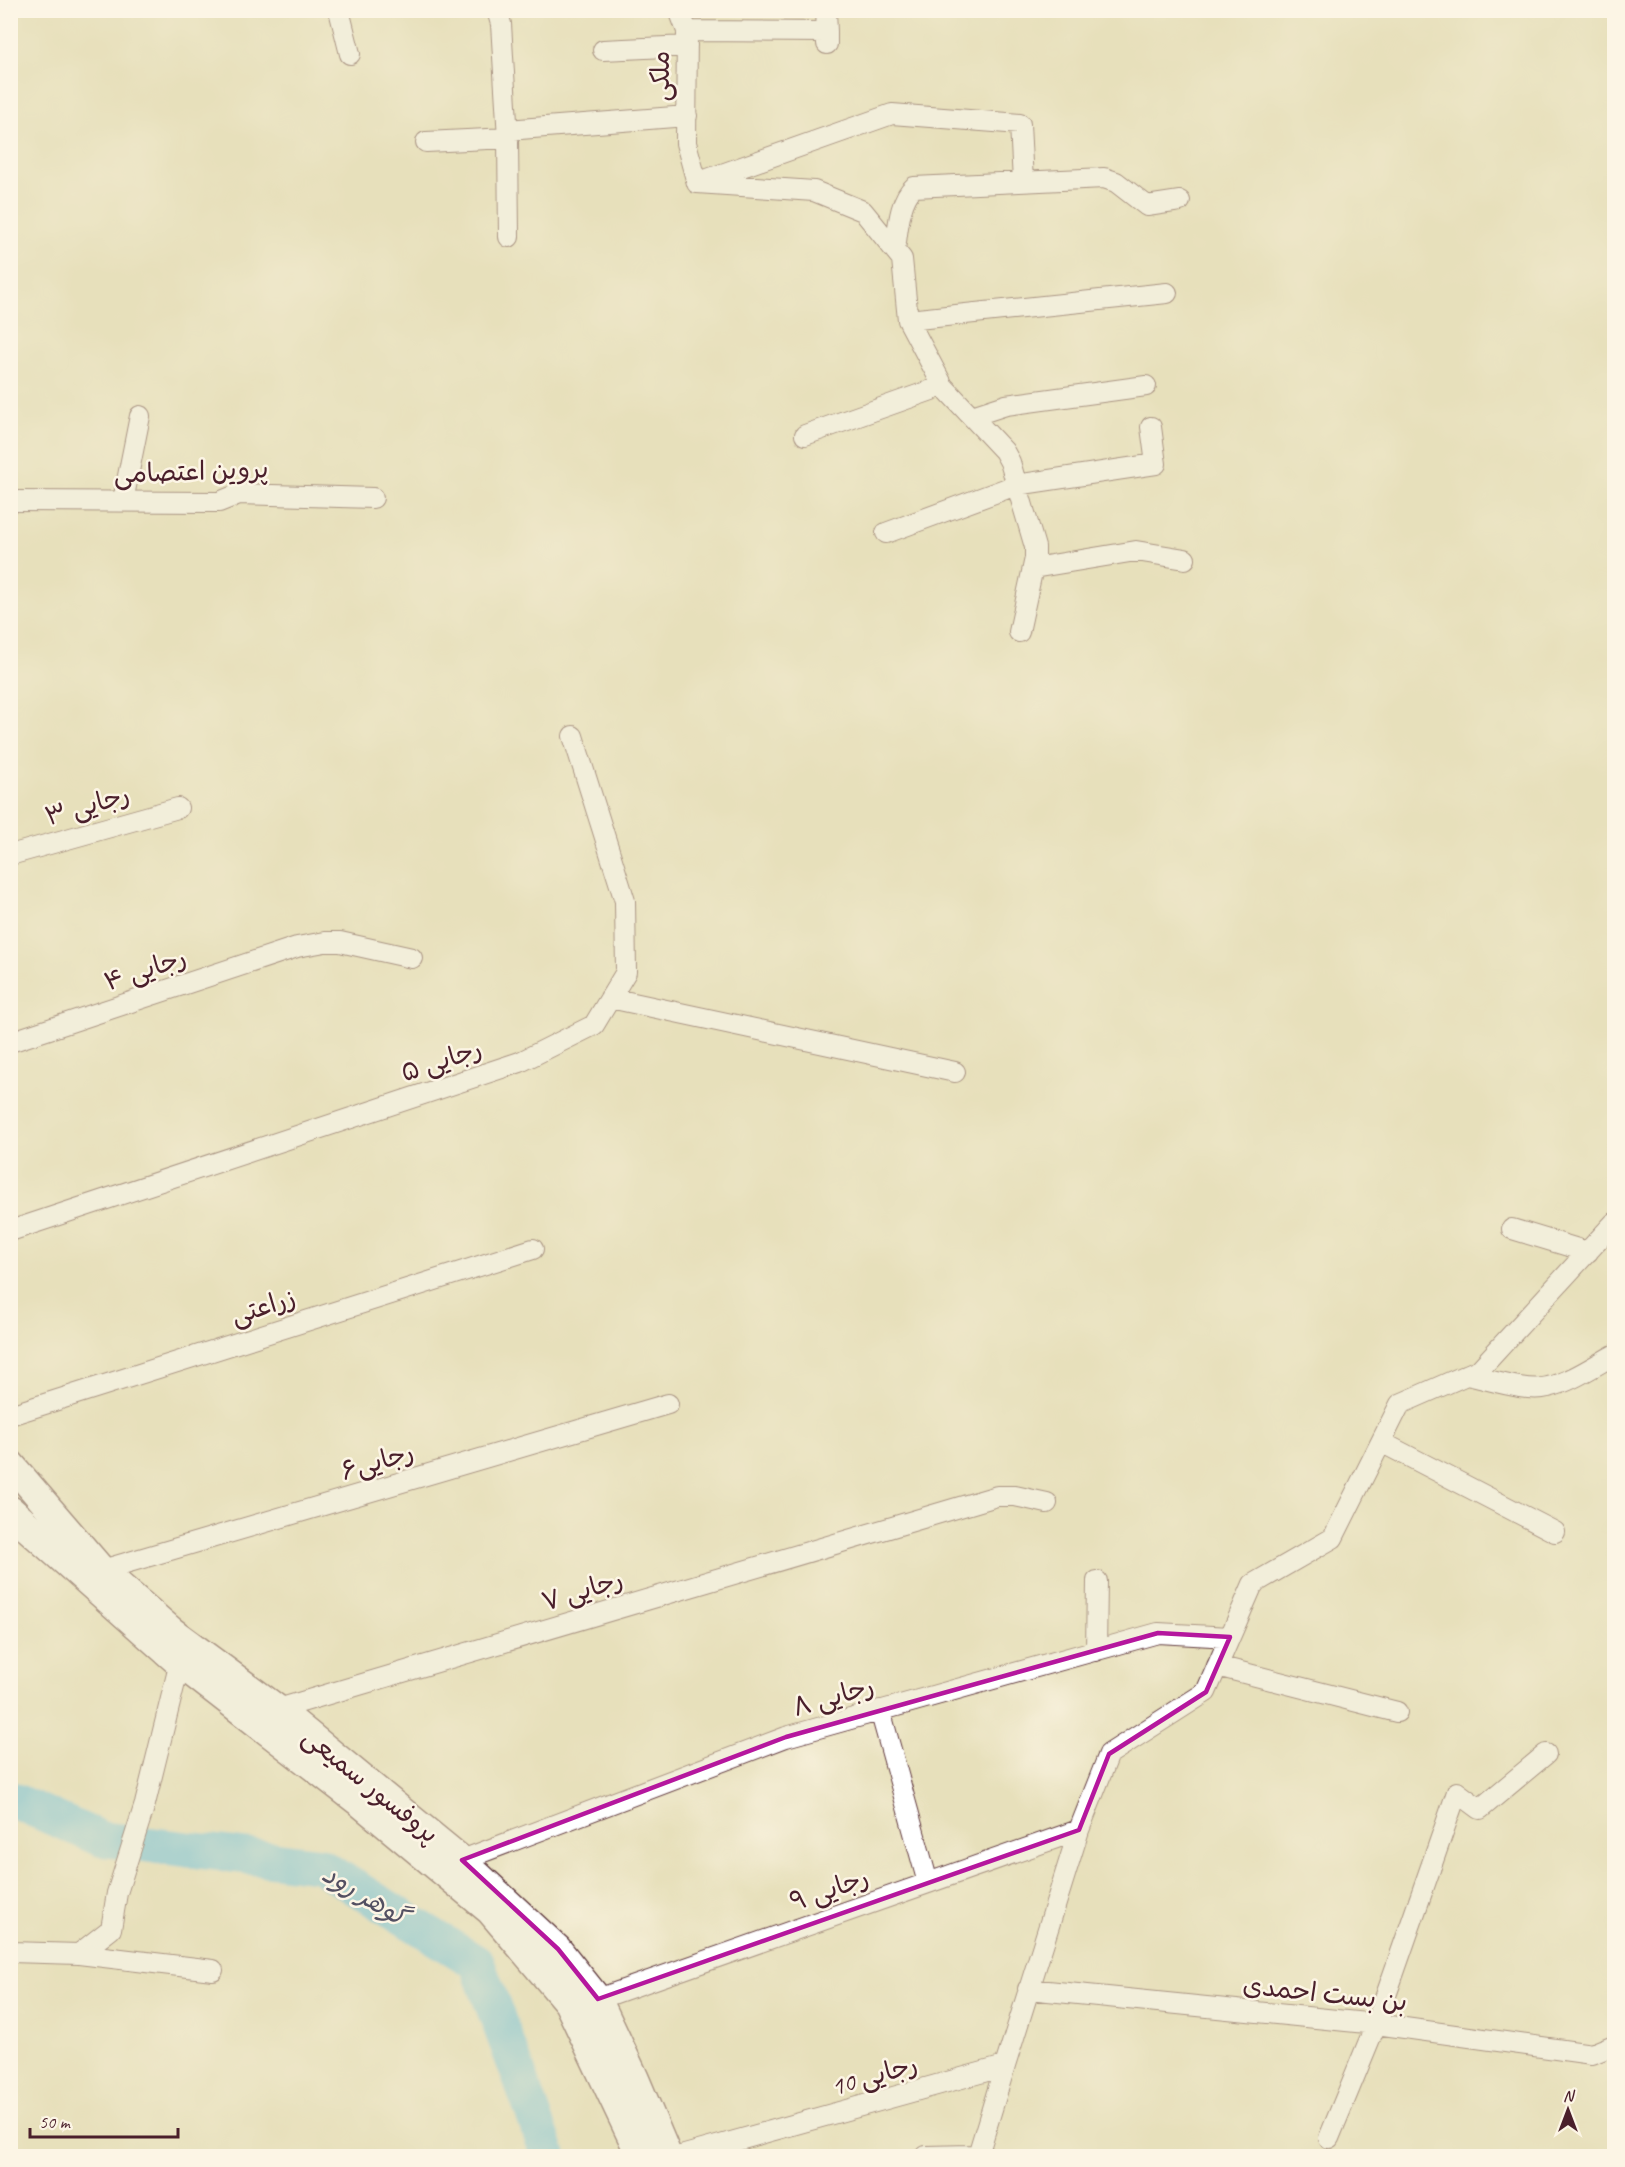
<svg xmlns="http://www.w3.org/2000/svg" width="1625" height="2167" viewBox="0 0 1625 2167" font-family="Caveat,'Playpen Sans Arabic',sans-serif">
	<style>
		.lines { fill: none; stroke-linecap: round; stroke-linejoin: round }
		.river { stroke: #67c1e4; stroke-width: 36 }
		.street-casing { stroke: #623c41; stroke-width: 22 }
		.secondary-casing { stroke: #623c41; stroke-width: 30 }
		.primary-casing { stroke: #623c41; stroke-width: 33 }
		.street { stroke: #fff; stroke-width: 20 }
		.secondary { stroke: #fff; stroke-width: 27 }
		.primary { stroke: #fff; stroke-width: 30 }
		.marked { fill: none; stroke: #b5179e; stroke-width: 4.5; stroke-linejoin: round }
		.labels { text-anchor: middle; stroke-width: 5; stroke-linejoin: round; paint-order: stroke }
		.street-label { font-size: 26px; fill: #4a1f2b; stroke: #fcf5e5 }
		.water-label { font-size: 27px; font-style: italic; fill: #535062; stroke: #fcf5e5 }
	</style>
	<rect width="100%" height="100%" fill="#fcf5e5"/>
	<filter id="ink" filterUnits="userSpaceOnUse"><feTurbulence type="fractalNoise" baseFrequency=".0167" numOctaves="2"/><feDisplacementMap in="SourceGraphic" scale="12" xChannelSelector="R" yChannelSelector="G"/><feConvolveMatrix kernelMatrix="1 2 1 2 8 2 1 2 1" color-interpolation-filters="sRGB"/></filter>
	<filter id="wash" filterUnits="userSpaceOnUse"><feTurbulence type="fractalNoise" baseFrequency=".008" numOctaves="4" result="noise"/><feDisplacementMap in="SourceGraphic" scale="24" xChannelSelector="R" yChannelSelector="G"/><feGaussianBlur stdDeviation="1.35" result="paint"/><feColorMatrix in="noise" values="0 0 0 0 0 0 0 0 0 0 0 0 0 0 0 0 0 1.4 0 .05"/><feComposite in="paint" operator="in"/></filter>
	<g filter="url(#wash)">
		<rect width="100%" height="100%" fill="#e7e0bb"/>
		<g class="lines">
			<path class="river" d="M 10,1799 L 101,1839 L 319,1865 L 477,1963 L 549,2156"/>
		</g>
	</g>
	<g filter="url(#ink)">
		<g class="lines">
			<defs>
				<path id="street" d="M 339,10 L 350,54
					M 497,10 L 501,24 L 508,138 L 509,237
					M 679,10 L 687,31 L 686,143 L 697,183 L 814,191 L 863,211 L 902,259 L 908,320 L 943,386
					M 826,10 L 827,32
					M 687,31 L 827,32 L 827,44
					M 603,50 L 687,46
					M 507,130 L 687,116
					M 426,142 L 508,138
					M 705,180 L 892,114 L 1020,124 L 1023,182
					M 895,249 C 898,230 899,200 914,187 L 1104,178 L 1116,182 L 1147,206 L 1180,201
					M 908,320 L 1167,293
					M 972,416 L 1006,405 L 1146,386
					M 805,435 L 943,386 L 1004,451 L 1010,462 L 1035,547 L 1035,558 L 1019,632
					M 10,501 L 219,502 L 239,494 L 373,498
					M 123,501 L 140,416
					M 886,533 L 1016,485 L 1156,464 L 1151,427
					M 1033,568 L 1136,551 L 1185,559
					M 10,855 L 178,808
					M 610,998 L 955,1072
					M 10,1042 L 297,947 L 325,942 L 340,942 L 412,958
					M 1512,1229 L 1588,1252
					M 10,1231 L 520,1062 L 594,1025 L 626,972 L 625,901 L 573,736
					M 1466,1375 C 1489,1379 1526,1393 1548,1387 C 1571,1382 1594,1366 1614,1355
					M 10,1415 L 533,1249
					M 1381,1442 L 1555,1532
					M 102,1570 L 668,1404
					M 1096,1651 L 1097,1581
					M 1217,1666 L 1397,1712
					M 278,1709 L 997,1496 L 1015,1496 L 1047,1503
					M 880,1710 L 928,1883
					M 462,1860 L 786,1737 L 1158,1633 L 1230,1637
					M 10,1952 L 79,1954 L 111,1929 L 117,1893 L 145,1804 L 180,1662
					M 79,1954 L 213,1970
					M 1028,1989 L 1376,2024 L 1592,2054 L 1614,2045
					M 598,1999 L 1079,1830
					M 1329,2138 L 1376,2024 L 1457,1792 L 1480,1809 L 1546,1754
					M 978,2155 L 1005,2066
					M 681,2156 L 1005,2066 L 1079,1830 L 1109,1754 L 1206,1692 L 1253,1584 L 1333,1538 L 1400,1404 L 1480,1369 L 1614,1223
					M 926,2156 L 971,2155 L 986,2156"/>
				<path id="secondary" d="M 10,1463 L 102,1570 L 171,1630 L 278,1709 L 462,1860 L 558,1949 L 598,1999 L 635,2078 L 668,2156"/>
				<path id="primary" d="M 10,1511 L 180,1662 L 362,1803 L 491,1910 L 569,2002 L 642,2156"/>
			</defs>
			<use href="#street" class="street-casing"/>
			<use href="#secondary" class="secondary-casing"/>
			<use href="#primary" class="primary-casing"/>
			<use href="#street" class="street"/>
			<use href="#secondary" class="secondary"/>
			<use href="#primary" class="primary"/>
		</g>
	</g>
	<path d="M0 0H1625V2167H0ZM 1158,1633 L 1230,1637 L 1206,1692 L 1109,1754 L 1079,1830 L 598,1999 L 558,1949 L 462,1860 L 786,1737 Z" fill="#e7e0bb" fill-opacity=".55" fill-rule="evenodd"/>
	<path class="marked" d="M 1158,1633 L 1230,1637 L 1206,1692 L 1109,1754 L 1079,1830 L 598,1999 L 558,1949 L 462,1860 L 786,1737 Z"/>
	<g class="labels">
		<g class="street-label">
			<text transform="translate(660 76) rotate(-90)" y="9">ملکی</text>
			<text transform="translate(191 471) rotate(-2)" y="9">پروین اعتصامی</text>
			<text transform="translate(87 805) rotate(-16)" y="9">رجایی ۳</text>
			<text transform="translate(145 969) rotate(-18)" y="9">رجایی ۴</text>
			<text transform="translate(441 1060) rotate(-18)" y="9">رجایی ۵</text>
			<text transform="translate(263 1306) rotate(-18)" y="9">زراعتی</text>
			<text transform="translate(377 1461) rotate(-16)" y="9">رجایی۶</text>
			<text transform="translate(582 1590) rotate(-17)" y="9">رجایی ۷</text>
			<text transform="translate(833 1696) rotate(-16)" y="9">رجایی ۸</text>
			<text transform="translate(371 1785) rotate(39)" y="9">پروفسور سمیعی</text>
			<text transform="translate(829 1889) rotate(-19)" y="9">رجایی ۹</text>
			<text transform="translate(1325 1993) rotate(6)" y="9">بن بست احمدی</text>
			<text transform="translate(874 2075) rotate(-16)" y="9">رجایی 10</text>
		</g>
		<g class="water-label">
			<text transform="translate(365 1895) rotate(31)" y="9">گوهر رود</text>
		</g>
	</g>
	<rect width="1625" height="2167" fill="none" stroke="#fcf5e5" stroke-width="36"/>
	<g transform="translate(1568 2110)" stroke="#fcf5e5" stroke-width="4.5" paint-order="stroke">
	<path d="M0-4.5L10 22L0 15L-10 22Z" fill="#4a1f2b"/>
	<text y="-9" font-size="16" font-weight="bold" text-anchor="middle" fill="#4a1f2b">N</text>
	</g>
	<path d="M30 2128v9h148v-9" fill="none" stroke="#4a1f2b" stroke-width="3"/>
	<text x="39" y="2128" font-size="18" fill="#4a1f2b" stroke="#fcf5e5" stroke-width="4.5" paint-order="stroke">50 m</text>
</svg>
